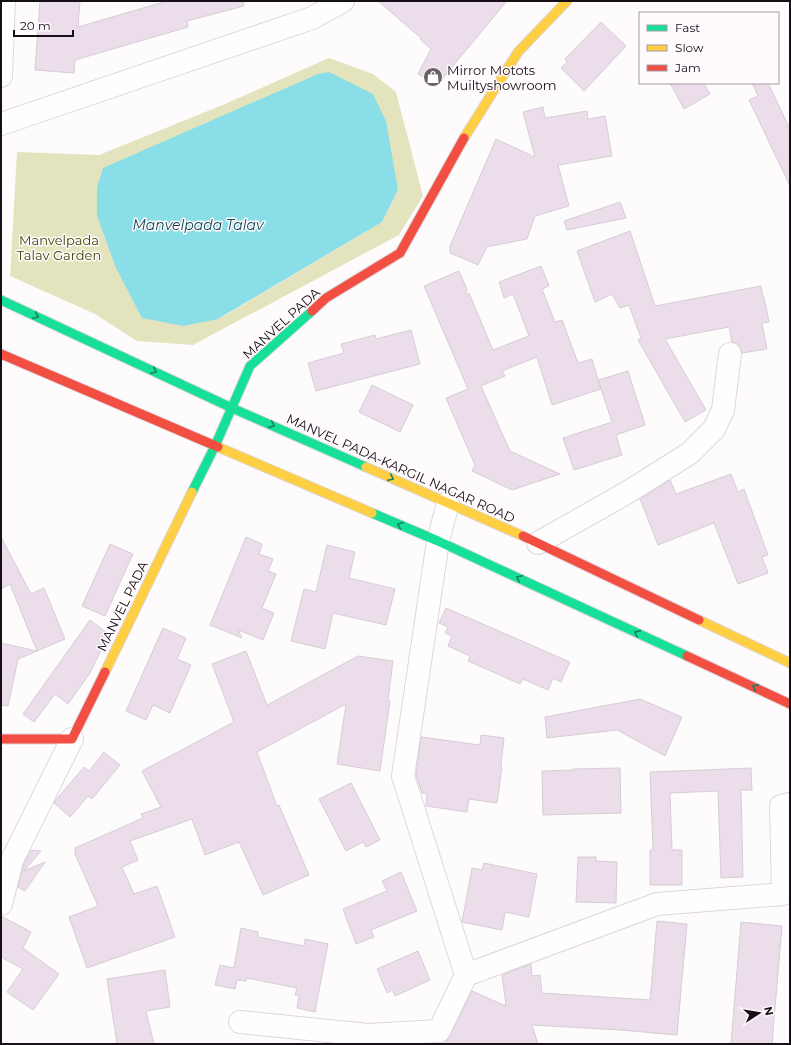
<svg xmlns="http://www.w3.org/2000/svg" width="791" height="1045" viewBox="0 0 791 1045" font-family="Montserrat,sans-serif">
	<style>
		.green { fill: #e3e4bd; fill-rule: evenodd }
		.water { fill: #8adee7 }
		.building { fill: #ebdde9; stroke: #d5ced4 }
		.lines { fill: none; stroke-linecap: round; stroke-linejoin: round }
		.street-casing { stroke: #ddd7dc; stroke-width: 24 }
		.fast-casing { stroke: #ddd7dc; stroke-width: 11 }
		.slow-casing { stroke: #ddd7dc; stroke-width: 11 }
		.jam-casing { stroke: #ddd7dc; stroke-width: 11 }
		.street { stroke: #fffeff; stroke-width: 22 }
		.fast { stroke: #16e098; stroke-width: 9 }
		.slow { stroke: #ffcf43; stroke-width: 9 }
		.jam { stroke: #f24e42; stroke-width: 9 }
		.oneway { stroke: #16825e }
		.labels { text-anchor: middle; stroke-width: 3; stroke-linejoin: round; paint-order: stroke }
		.poi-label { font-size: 13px; fill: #170f16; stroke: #fffafe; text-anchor: start }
		.park-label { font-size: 13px; fill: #444602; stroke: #fffafe }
		.street-label { font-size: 13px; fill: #170f16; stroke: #fffafe }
		.water-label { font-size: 14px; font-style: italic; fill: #11484d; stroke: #fffafe }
	</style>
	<rect width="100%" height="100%" fill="#fefbfd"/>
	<path class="green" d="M 329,58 L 373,74 L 396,92 L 423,196 L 399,235 L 193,345 L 137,341 L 95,314 L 10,276 L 17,152 L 99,155 L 225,104 ZM 398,190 L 382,222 L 219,319 Z"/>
	<path class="water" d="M 329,72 L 373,94 L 386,121 L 398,190 L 382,222 L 218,319 L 183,326 L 142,318 L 116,268 L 97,216 L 97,187 L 103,168 L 318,74 Z"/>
	<path class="building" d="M 40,1 L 80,1 L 78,27 L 167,1 L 243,1 L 244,6 L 187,21 L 188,27 L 75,60 L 74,73 L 35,70 Z
		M 378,1 L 507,1 L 438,84 L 418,74 L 431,49 L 420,39 L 421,38 Z
		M 601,22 L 626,46 L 584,91 L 561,68 L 567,62 L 565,59 Z
		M 670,83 L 704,83 L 710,94 L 684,109 Z
		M 752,83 L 768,83 L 790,129 L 790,186 L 749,100 L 758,96 Z
		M 543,107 L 545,118 L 587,111 L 588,119 L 605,116 L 612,156 L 558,165 L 569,206 L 535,216 L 527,239 L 487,247 L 478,265 L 450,253 L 450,246 L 496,139 L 535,157 L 523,112 Z
		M 620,202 L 626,218 L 567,230 L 564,221 Z
		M 630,231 L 655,306 L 761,286 L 763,297 L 764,297 L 769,322 L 762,323 L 767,349 L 742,353 L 741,349 L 738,344 L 732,342 L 729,327 L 665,339 L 706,410 L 685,422 L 638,340 L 641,338 L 629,305 L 620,308 L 612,294 L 595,302 L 577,251 Z
		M 541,266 L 549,286 L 542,289 L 555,322 L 562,320 L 578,363 L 592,359 L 601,389 L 552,405 L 537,357 L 502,371 L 505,376 L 481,386 L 510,451 L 560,474 L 512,490 L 472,471 L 475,465 L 446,398 L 468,389 L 424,286 L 459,271 L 467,289 L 465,295 L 469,293 L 493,350 L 529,336 L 513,294 L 504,298 L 499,282 Z
		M 411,330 L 420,364 L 316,391 L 308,363 L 344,353 L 341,344 L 375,335 L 376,339 Z
		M 628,371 L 645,425 L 616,435 L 622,455 L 574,470 L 563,438 L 612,422 L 598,380 Z
		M 372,385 L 413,405 L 400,432 L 359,412 Z
		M 731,474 L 738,492 L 744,489 L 768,555 L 762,557 L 768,573 L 738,584 L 714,523 L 658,545 L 640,499 L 670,480 L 676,494 Z
		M 1,537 L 31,594 L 44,588 L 65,639 L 37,651 L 10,584 L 1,589 Z
		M 246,537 L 262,544 L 259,554 L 273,559 L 268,571 L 276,574 L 262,608 L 274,613 L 263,640 L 238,630 L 242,638 L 210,625 Z
		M 110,544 L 133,554 L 105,616 L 82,606 Z
		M 327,545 L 355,552 L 349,578 L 395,589 L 386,625 L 333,613 L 325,649 L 291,641 L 304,589 L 316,592 Z
		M 446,608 L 570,662 L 561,682 L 553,678 L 548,690 L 523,679 L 520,684 L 468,661 L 470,656 L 448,646 L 452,636 L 445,633 L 448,627 L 439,623 Z
		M 90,620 L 109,634 L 90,673 L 68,704 L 55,694 L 34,722 L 23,714 Z
		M 163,628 L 186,638 L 177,659 L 191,665 L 170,713 L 153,705 L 146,720 L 126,711 Z
		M 1,643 L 37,651 L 18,659 L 8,706 L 1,705 Z
		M 246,651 L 267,705 L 358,656 L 393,661 L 388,700 L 390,701 L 380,771 L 337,764 L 346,704 L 257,752 L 277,806 L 279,805 L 309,875 L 263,895 L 239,842 L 205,855 L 192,819 L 130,841 L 138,860 L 122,867 L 134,894 L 157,886 L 175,937 L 87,968 L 69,917 L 98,906 L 75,854 L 75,848 L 143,818 L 141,814 L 161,807 L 142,771 L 234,722 L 212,664 Z
		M 640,699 L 682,717 L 665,756 L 617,730 L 547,738 L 545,717 Z
		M 481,735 L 504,738 L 501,766 L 502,767 L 497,803 L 469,799 L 467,812 L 426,806 L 427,794 L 422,793 L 416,775 L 421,737 L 480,745 Z
		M 104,752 L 120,765 L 92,799 L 88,796 L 70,817 L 54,803 L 55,801 L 84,767 L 89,771 Z
		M 620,768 L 621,813 L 543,815 L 542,771 L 573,770 L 573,769 Z
		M 751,768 L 752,790 L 741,790 L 743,877 L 721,878 L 718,791 L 670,793 L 672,850 L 682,850 L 682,885 L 650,885 L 650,850 L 653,850 L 650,772 Z
		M 351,783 L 380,840 L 366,847 L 363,842 L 346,851 L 319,799 Z
		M 31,850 L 41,851 L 24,871 L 45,862 L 25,891 L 18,887 L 24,864 Z
		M 578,857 L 596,857 L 596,861 L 617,862 L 616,903 L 576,902 Z
		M 484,863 L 537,874 L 529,917 L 505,912 L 502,930 L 462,922 L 472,868 L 482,870 Z
		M 401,872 L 417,911 L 371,930 L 374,937 L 356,944 L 343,909 L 387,891 L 382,881 Z
		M 1,916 L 31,932 L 23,948 L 59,974 L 33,1010 L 7,992 L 23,969 L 1,957 Z
		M 657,921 L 687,924 L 677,1035 L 620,1030 L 532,1025 L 538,1044 L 444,1044 L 450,1036 L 472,991 L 506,1006 L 502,975 L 531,964 L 532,976 L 540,975 L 542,993 L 650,1000 Z
		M 741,922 L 782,926 L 772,1044 L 731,1044 Z
		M 241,928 L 258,932 L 258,937 L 304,946 L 305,939 L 328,944 L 315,1012 L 297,1008 L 299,995 L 295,995 L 297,988 L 247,978 L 246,981 L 237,980 L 235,989 L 215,985 L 220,965 L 234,968 Z
		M 418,951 L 430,980 L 395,996 L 392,990 L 387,993 L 377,969 Z
		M 165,970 L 170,1007 L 146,1011 L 154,1044 L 117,1044 L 107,979 Z"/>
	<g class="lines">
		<defs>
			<path id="street" d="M 1,76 L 4,1
				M 1,124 L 312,18 L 343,1
				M 538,543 L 628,492 L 690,453 L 714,429 L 723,410 L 730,354
				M 1,904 L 12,860 L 72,739
				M 466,975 L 657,904 L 783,894 L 781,806 L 790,804
				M 240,1022 L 368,1035 L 439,1031 L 466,975 L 403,776 L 438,541 L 448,503"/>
			<path id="fast" d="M 1,300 L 232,408 L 366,467
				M 192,492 L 215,446 L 250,366 L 312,311
				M 372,513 L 438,541 L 687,656"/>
			<path id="slow" d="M 464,138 L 518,52 L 567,1
				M 218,447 L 372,513
				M 366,467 L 523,536
				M 699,620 L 790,663
				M 105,672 L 192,492"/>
			<path id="jam" d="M 312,311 L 326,298 L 400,253 L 464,138
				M 1,354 L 218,447
				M 523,536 L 699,620
				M 687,656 L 790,704
				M 1,739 L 72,739 L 105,672"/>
		</defs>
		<use href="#street" class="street-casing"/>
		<use href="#fast" class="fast-casing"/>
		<use href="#slow" class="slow-casing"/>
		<use href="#jam" class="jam-casing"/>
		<use href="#street" class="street"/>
		<use href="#fast" class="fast"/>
		<use href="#slow" class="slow"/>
		<use href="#jam" class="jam"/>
	</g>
	<defs><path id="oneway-chevron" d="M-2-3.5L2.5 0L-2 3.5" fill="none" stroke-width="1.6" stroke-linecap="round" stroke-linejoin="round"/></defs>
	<g class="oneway">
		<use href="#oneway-chevron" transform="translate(36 316) rotate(25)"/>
		<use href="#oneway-chevron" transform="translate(154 371) rotate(25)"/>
		<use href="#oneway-chevron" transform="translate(272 425) rotate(24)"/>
		<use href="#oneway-chevron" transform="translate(391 478) rotate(24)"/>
		<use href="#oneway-chevron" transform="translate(400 525) rotate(-157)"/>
		<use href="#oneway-chevron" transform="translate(519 578) rotate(-155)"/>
		<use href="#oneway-chevron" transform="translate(637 633) rotate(-155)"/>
		<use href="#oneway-chevron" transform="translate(755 687) rotate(-155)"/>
	</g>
	<defs>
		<symbol id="shop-disc" viewBox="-11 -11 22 22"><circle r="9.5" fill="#686267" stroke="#fffafe"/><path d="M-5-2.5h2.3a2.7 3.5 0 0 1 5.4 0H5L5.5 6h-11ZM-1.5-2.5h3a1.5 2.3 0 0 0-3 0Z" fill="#fff"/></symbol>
	</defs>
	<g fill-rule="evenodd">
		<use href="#shop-disc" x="422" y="66" width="22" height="22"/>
	</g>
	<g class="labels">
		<g class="poi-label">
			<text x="447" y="75">Mirror Motots<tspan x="447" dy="15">Muiltyshowroom</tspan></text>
		</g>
		<g class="park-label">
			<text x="59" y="245">Manvelpada<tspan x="59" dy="15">Talav Garden</tspan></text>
		</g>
		<g class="street-label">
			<text transform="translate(281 323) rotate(-42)" y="5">MANVEL PADA</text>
			<text transform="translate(401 468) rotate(24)" y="5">MANVEL PADA-KARGIL NAGAR ROAD</text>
			<text transform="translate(122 606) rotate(-64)" y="5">MANVEL PADA</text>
		</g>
		<g class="water-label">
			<text x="198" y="230">Manvelpada Talav</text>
		</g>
	</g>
	<rect width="791" height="1045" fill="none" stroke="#170f16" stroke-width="4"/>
	<rect x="639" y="12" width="140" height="72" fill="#fffafe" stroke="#a29ca1"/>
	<rect x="647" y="25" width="20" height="6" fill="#16e098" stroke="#a29ca1"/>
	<text x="675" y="32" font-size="12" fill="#170f16">Fast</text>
	<rect x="647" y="45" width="20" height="6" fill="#ffcf43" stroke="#a29ca1"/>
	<text x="675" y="52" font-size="12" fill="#170f16">Slow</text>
	<rect x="647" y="65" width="20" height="6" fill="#f24e42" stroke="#a29ca1"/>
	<text x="675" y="72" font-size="12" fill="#170f16">Jam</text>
	<g transform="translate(759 1013) rotate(78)" stroke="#fffafe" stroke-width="3" paint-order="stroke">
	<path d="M0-3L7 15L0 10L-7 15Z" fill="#170f16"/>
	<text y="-6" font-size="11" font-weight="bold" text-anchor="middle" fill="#170f16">N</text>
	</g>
	<path d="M14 30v6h59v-6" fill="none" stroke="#170f16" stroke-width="2"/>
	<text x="20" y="30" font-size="12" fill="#170f16" stroke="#fffafe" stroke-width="3" paint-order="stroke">20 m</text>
</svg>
